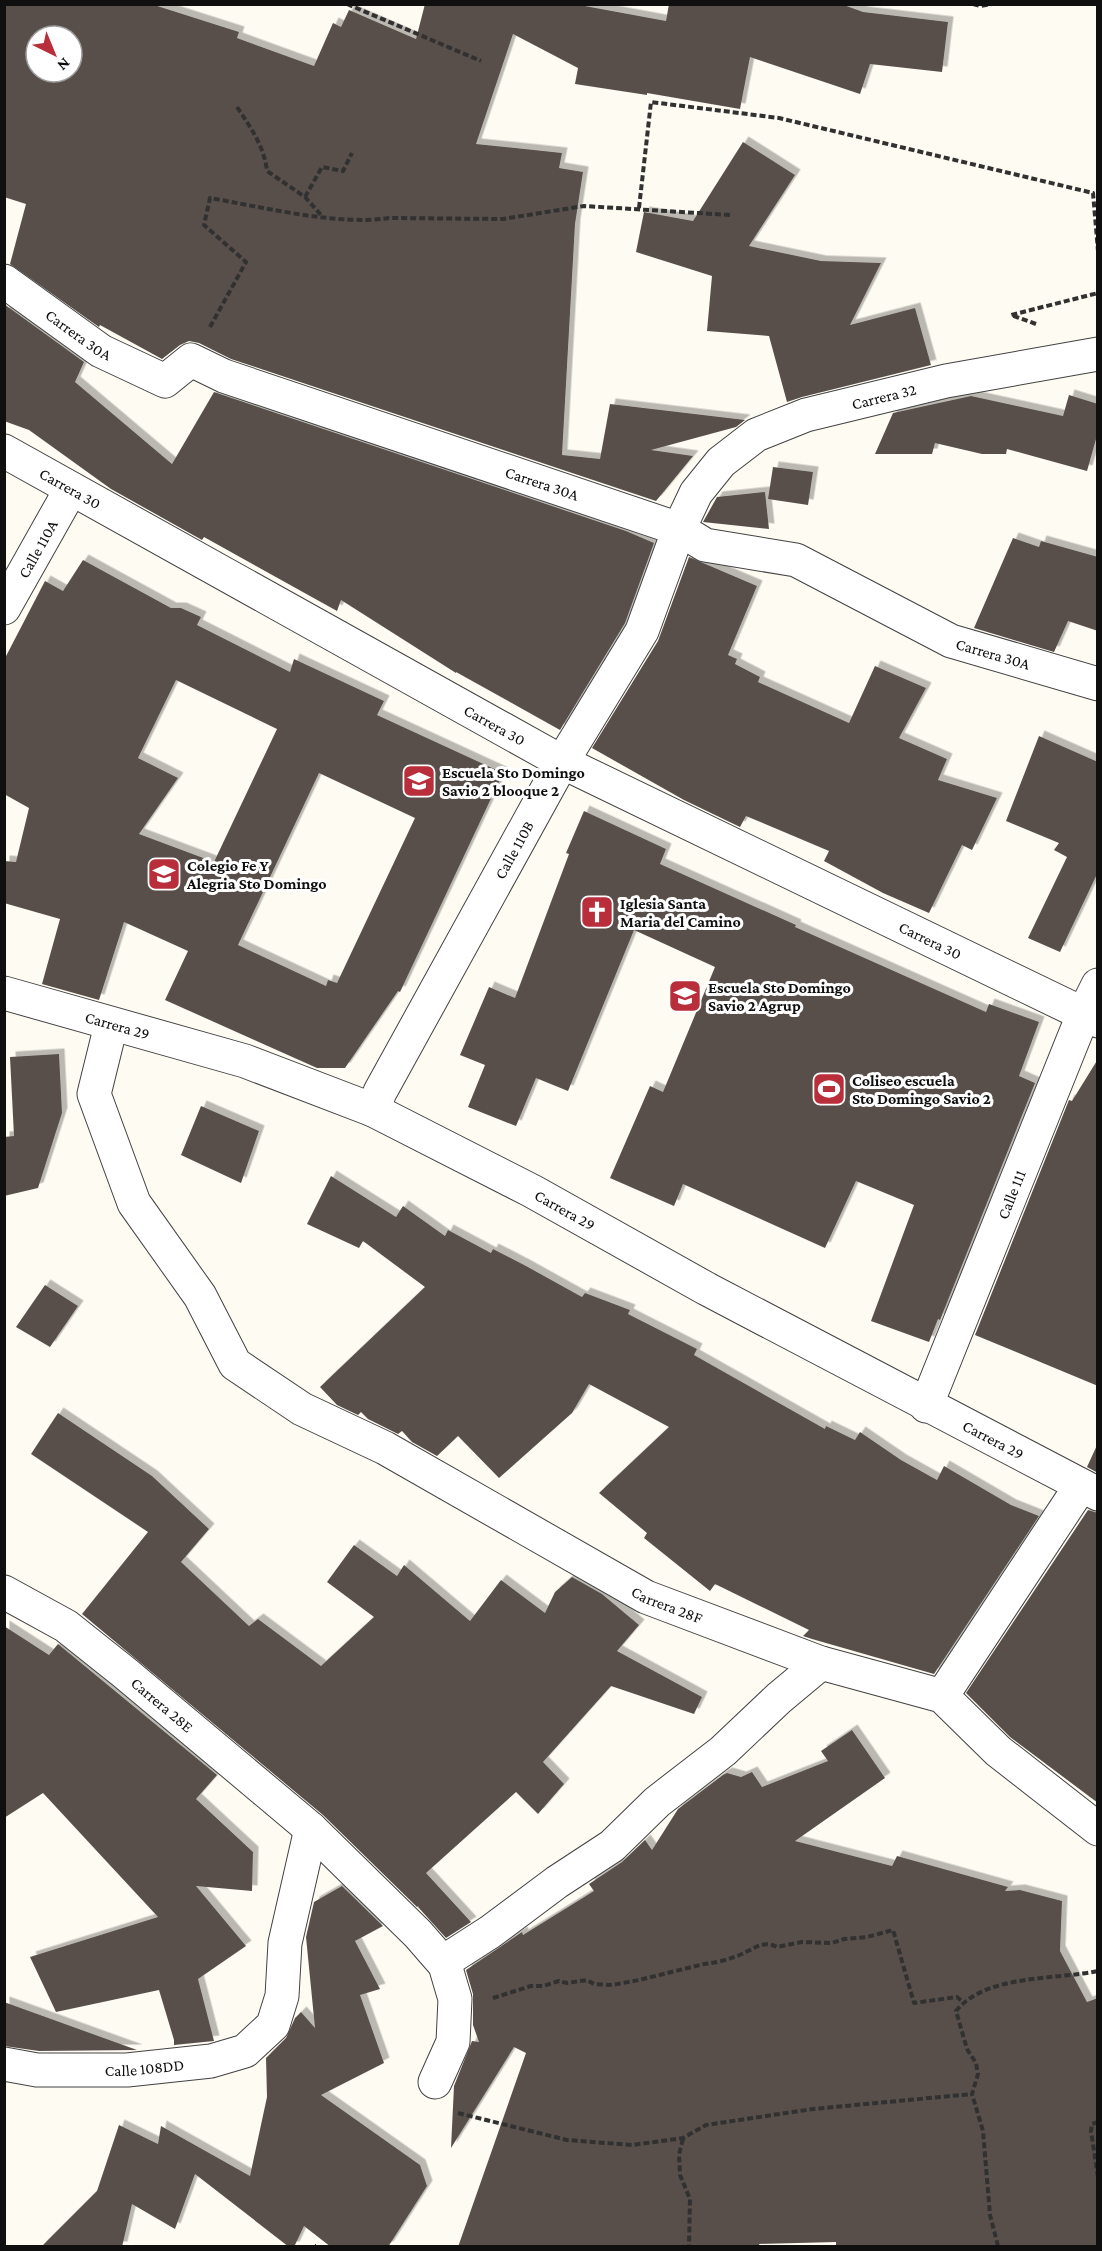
<svg xmlns="http://www.w3.org/2000/svg" width="1102" height="2251" viewBox="0 0 1102 2251" font-family="'Crimson Pro',serif">
	<style>
		.building { fill: #58504c; fill-rule: evenodd; filter: url(#shadow) }
		.lines { fill: none; stroke-linecap: round; stroke-linejoin: round }
		.minor-casing { stroke: #424242; stroke-width: 35 }
		.path { stroke: #313131; stroke-width: 4; stroke-dasharray: 6 3; stroke-linecap: butt }
		.minor { stroke: #fff; stroke-width: 33 }
		.labels { text-anchor: middle; stroke-width: 6; stroke-linejoin: round; paint-order: stroke }
		.street-label { font-size: 16px; fill: #0f0f0f; stroke: #fff }
		.poi-label { font-size: 16px; font-weight: bold; fill: #0f0f0f; stroke: #fff; text-anchor: start }
	</style>
	<defs>
		<filter id="shadow"><feDropShadow dx="5.5" dy="-5.5" stdDeviation="0" flood-color="#0004"/></filter>
	</defs>
	<rect width="100%" height="100%" fill="#fefbf2"/>
	<path class="building" d="M 4,4 L 151,4 L 239,32 L 237,38 L 314,66 L 333,23 L 341,27 L 349,10 L 416,39 L 425,4 L 574,4 L 666,21 L 669,4 L 841,4 L 863,12 L 948,22 L 942,72 L 870,64 L 860,94 L 750,57 L 740,109 L 647,93 L 647,95 L 575,84 L 578,68 L 513,34 L 476,144 L 562,153 L 559,168 L 583,172 L 575,224 L 562,455 L 600,459 L 610,404 L 745,420 L 736,427 L 651,450 L 693,456 L 656,501 L 231,359 L 199,343 L 189,341 L 180,345 L 162,359 L 100,325 L 99,327 L 10,264 L 26,204 L 4,197 ZM 36,36 L 72,36 L 72,72 L 36,72 Z
		M 743,142 L 795,175 L 749,246 L 821,261 L 881,263 L 850,325 L 915,308 L 931,365 L 802,397 L 787,402 L 769,336 L 707,331 L 712,276 L 636,252 L 644,212 L 693,221 Z
		M 4,304 L 84,362 L 75,382 L 172,464 L 214,392 L 626,531 L 654,543 L 625,623 L 560,730 L 456,672 L 456,673 L 341,600 L 337,611 L 204,537 L 202,540 L 111,489 L 29,430 L 4,421 Z
		M 1069,395 L 1098,404 L 1098,432 L 1087,471 L 1007,449 L 1006,454 L 982,454 L 935,443 L 932,454 L 875,454 L 893,413 L 971,396 L 1063,416 Z
		M 773,467 L 813,472 L 808,505 L 768,499 Z
		M 765,492 L 769,529 L 703,522 L 717,497 Z
		M 1013,538 L 1039,547 L 1041,541 L 1098,557 L 1098,631 L 1068,621 L 1054,652 L 974,628 Z
		M 689,557 L 757,586 L 728,655 L 737,659 L 735,664 L 760,677 L 758,682 L 849,723 L 875,666 L 926,688 L 899,738 L 947,759 L 938,780 L 997,798 L 972,850 L 962,845 L 929,913 L 883,893 L 824,861 L 829,851 L 746,816 L 740,827 L 684,800 L 592,748 L 658,641 Z
		M 83,560 L 171,608 L 181,608 L 201,617 L 197,625 L 290,672 L 294,659 L 384,701 L 377,715 L 503,773 L 400,992 L 398,991 L 345,1068 L 317,1068 L 165,1000 L 188,951 L 124,922 L 99,1000 L 42,984 L 60,919 L 4,903 L 4,861 L 16,862 L 29,808 L 4,794 L 4,660 L 45,581 L 63,591 ZM 176,680 L 277,729 L 214,862 L 139,834 L 178,778 L 138,758 ZM 319,773 L 415,818 L 337,983 L 328,980 L 326,986 L 238,945 Z
		M 1039,736 L 1098,762 L 1098,872 L 1060,952 L 1028,938 L 1067,857 L 1054,850 L 1059,843 L 1006,821 Z
		M 584,811 L 666,849 L 660,864 L 796,925 L 795,927 L 986,1012 L 989,1004 L 1039,1022 L 1019,1076 L 1035,1083 L 940,1320 L 938,1319 L 929,1342 L 871,1321 L 914,1205 L 856,1181 L 825,1248 L 683,1184 L 674,1206 L 610,1178 L 650,1086 L 663,1092 L 715,967 L 634,930 L 568,1091 L 536,1078 L 516,1126 L 468,1107 L 485,1065 L 460,1055 L 489,987 L 515,998 L 569,854 L 566,853 Z
		M 59,1054 L 62,1113 L 38,1188 L 4,1196 L 4,1137 L 14,1136 L 10,1057 Z
		M 1098,1059 L 1098,1386 L 975,1335 L 1069,1100 L 1072,1101 Z
		M 201,1106 L 259,1131 L 241,1183 L 181,1155 Z
		M 331,1176 L 396,1217 L 403,1206 L 445,1236 L 448,1230 L 491,1253 L 493,1249 L 526,1266 L 582,1297 L 585,1293 L 630,1310 L 628,1314 L 697,1349 L 694,1355 L 825,1429 L 826,1426 L 855,1440 L 860,1432 L 901,1460 L 937,1480 L 944,1466 L 1011,1505 L 1039,1516 L 934,1674 L 812,1639 L 803,1636 L 809,1630 L 715,1584 L 710,1591 L 644,1538 L 647,1533 L 599,1493 L 669,1427 L 589,1384 L 572,1413 L 499,1478 L 458,1436 L 437,1456 L 412,1442 L 402,1431 L 398,1434 L 368,1419 L 361,1412 L 358,1415 L 337,1405 L 320,1387 L 425,1287 L 363,1241 L 359,1248 L 307,1224 Z
		M 45,1285 L 78,1306 L 50,1347 L 16,1327 Z
		M 58,1413 L 152,1476 L 209,1529 L 181,1562 L 249,1626 L 258,1619 L 321,1666 L 374,1617 L 327,1582 L 354,1545 L 397,1576 L 404,1565 L 470,1621 L 501,1580 L 545,1613 L 555,1592 L 572,1577 L 602,1594 L 639,1625 L 617,1651 L 702,1697 L 694,1714 L 611,1686 L 543,1762 L 564,1784 L 538,1814 L 516,1792 L 426,1873 L 471,1922 L 446,1938 L 418,1907 L 419,1906 L 417,1907 L 323,1815 L 82,1614 L 148,1532 L 31,1454 Z
		M 1098,1443 L 1098,1473 L 1087,1467 Z
		M 1088,1510 L 1098,1513 L 1098,1803 L 1010,1737 L 966,1693 Z
		M 4,1626 L 49,1655 L 58,1644 L 217,1775 L 196,1799 L 253,1852 L 252,1891 L 196,1886 L 246,1946 L 198,1979 L 214,2041 L 174,2045 L 174,2040 L 159,1990 L 56,2012 L 30,1957 L 158,1917 L 43,1793 L 4,1818 Z
		M 852,1730 L 885,1778 L 795,1841 L 892,1866 L 897,1856 L 1008,1887 L 1005,1891 L 1020,1890 L 1062,1901 L 1060,1951 L 1087,2002 L 1098,1998 L 1098,2247 L 836,2247 L 836,2242 L 759,2244 L 760,2247 L 458,2247 L 526,2053 L 514,2047 L 451,2148 L 454,2086 L 472,2041 L 479,2042 L 473,2025 L 473,1994 L 466,1970 L 522,1932 L 523,1935 L 594,1891 L 589,1884 L 622,1862 L 645,1840 L 652,1850 L 678,1809 L 723,1775 L 727,1773 L 741,1777 L 752,1772 L 762,1787 L 828,1761 L 821,1751 Z
		M 342,1886 L 383,1926 L 355,1941 L 380,1989 L 360,1995 L 384,2063 L 321,2095 L 420,2165 L 427,2186 L 388,2247 L 331,2247 L 304,2226 L 294,2247 L 289,2247 L 195,2174 L 175,2229 L 132,2204 L 122,2247 L 41,2247 L 97,2191 L 119,2125 L 158,2144 L 161,2126 L 250,2176 L 267,2097 L 266,2058 L 286,2038 L 295,2018 L 301,2012 L 315,2028 L 306,1937 L 314,1902 Z
		M 4,2002 L 137,2050 L 39,2051 L 4,2046 Z"/>
	<g class="lines">
		<defs>
			<g id="minor">
				<path id="s1" d="M 4,281 L 101,351 L 165,381 L 191,360 L 224,376 L 679,529 L 705,545 L 796,560 L 951,641 L 1098,684"/>
				<path id="s2" d="M 4,451 L 562,762 L 1098,1021"/>
				<path id="s3" d="M 4,608 L 71,489"/>
				<path id="s4" d="M 4,993 L 245,1061 L 373,1110 L 532,1191 L 707,1289 L 1098,1494"/>
				<path id="s5" d="M 111,1025 L 94,1094 L 134,1203 L 200,1296 L 235,1364 L 302,1409 L 385,1448 L 646,1597 L 821,1663 L 942,1696 L 998,1751 L 1098,1829"/>
				<path id="s6" d="M 373,1110 L 380,1092 L 562,762 L 642,631 L 679,529 L 696,493 L 721,462 L 756,435 L 806,415 L 946,381 L 1098,354"/>
				<path id="s7" d="M 926,1406 L 1083,1015 L 1098,985"/>
				<path id="s8" d="M 4,1592 L 66,1626 L 125,1673 L 311,1829 L 418,1934 L 445,1965 L 455,1999 L 453,2042 L 435,2082"/>
				<path d="M 942,1696 L 1080,1487"/>
				<path d="M 445,1965 L 448,1959 L 490,1932 L 557,1882 L 612,1846 L 657,1802 L 723,1751 L 779,1698 L 821,1663"/>
				<path id="s9" d="M 4,2064 L 37,2070 L 127,2070 L 211,2061 L 245,2051 L 273,2025 L 282,1996 L 285,1943 L 311,1829"/>
			</g>
		</defs>
		<use href="#minor" class="minor-casing"/>
		<path class="path" d="M 347,4 L 481,61
			M 973,4 L 980,6 L 992,4
			M 237,107 C 251,128 264,146 267,171 L 305,197 L 322,216
			M 305,197 L 322,167 L 343,171 L 352,153
			M 639,208 L 651,102 L 779,118 L 1093,193 L 1098,251
			M 1036,324 L 1011,315 L 1098,293
			M 210,327 L 246,262 L 204,225 L 210,198 C 262,207 338,226 389,218 L 503,219 L 584,206 L 730,215
			M 493,1998 L 531,1986 L 543,1986 L 559,1981 L 567,1983 L 587,1980 L 594,1984 L 612,1985 L 639,1980 L 704,1964 C 715,1963 727,1960 737,1956 C 752,1951 761,1939 777,1947 L 802,1942 L 832,1943 L 844,1939 L 867,1937 L 893,1930 L 914,2003 L 957,1997 L 963,2002
			M 458,2113 L 567,2140 L 632,2145 L 683,2138 L 706,2125 L 813,2109 L 972,2094
			M 1098,2122 L 1092,2124 L 1091,2131 L 1098,2177
			M 683,2139 L 679,2154 L 680,2175 L 690,2199 L 689,2246
			M 315,2246 L 316,2246
			M 998,2246 L 990,2215 L 983,2131 L 972,2094 L 978,2074 L 976,2063 L 967,2049 L 956,2011 C 986,1974 1055,1980 1098,1971"/>
		<use href="#minor" class="minor"/>
	</g>
	<defs>
		<symbol id="school-square" viewBox="-11 -11 22 22"><rect x="-9" y="-9" width="18" height="18" rx="4" fill="#b92e3b" stroke="#fff"/><path d="M0-5L7-2L0 1L-7-2ZM-4 1L0 2.5L4 1V4Q0 6-4 4Z" fill="#fff"/></symbol>
		<symbol id="church-square" viewBox="-11 -11 22 22"><rect x="-9" y="-9" width="18" height="18" rx="4" fill="#b92e3b" stroke="#fff"/><path d="M-1.2-6h2.4v3.5h3.3v2.4h-3.3V6h-2.4V-.1h-3.3v-2.4h3.3Z" fill="#fff"/></symbol>
		<symbol id="stadium-square" viewBox="-11 -11 22 22"><rect x="-9" y="-9" width="18" height="18" rx="4" fill="#b92e3b" stroke="#fff"/><path d="M0-5a6.5 5 0 1 0 0 10a6.5 5 0 1 0 0-10ZM-3.5-1.8h7v3.6h-7Z" fill="#fff"/></symbol>
	</defs>
	<g fill-rule="evenodd">
		<use href="#school-square" x="400" y="762" width="38" height="38"/>
		<use href="#school-square" x="145" y="855" width="38" height="38"/>
		<use href="#church-square" x="578" y="893" width="38" height="38"/>
		<use href="#school-square" x="666" y="977" width="38" height="38"/>
		<use href="#stadium-square" x="810" y="1070" width="38" height="38"/>
	</g>
	<g class="labels">
		<g class="street-label">
			<text dy="6" stroke="none"><textPath href="#s1" startOffset="92">Carrera 30A</textPath></text>
			<text dy="6" stroke="none"><textPath href="#s6" startOffset="916">Carrera 32</textPath></text>
			<text dy="6" stroke="none"><textPath href="#s1" startOffset="596">Carrera 30A</textPath></text>
			<text dy="6" stroke="none"><textPath href="#s2" startOffset="76">Carrera 30</textPath></text>
			<text dy="6" stroke="none"><textPath href="#s3" startOffset="68">Calle 110A</textPath></text>
			<text dy="6" stroke="none"><textPath href="#s1" startOffset="1082">Carrera 30A</textPath></text>
			<text dy="6" stroke="none"><textPath href="#s2" startOffset="562">Carrera 30</textPath></text>
			<text dy="6" stroke="none"><textPath href="#s6" startOffset="296">Calle 110B</textPath></text>
			<text dy="6" stroke="none"><textPath href="#s2" startOffset="1048">Carrera 30</textPath></text>
			<text dy="6" stroke="none"><textPath href="#s4" startOffset="118">Carrera 29</textPath></text>
			<text dy="6" stroke="none"><textPath href="#s7" startOffset="228">Calle 111</textPath></text>
			<text dy="6" stroke="none"><textPath href="#s4" startOffset="604">Carrera 29</textPath></text>
			<text dy="6" stroke="none"><textPath href="#s4" startOffset="1090">Carrera 29</textPath></text>
			<text dy="6" stroke="none"><textPath href="#s5" startOffset="873">Carrera 28F</textPath></text>
			<text dy="6" stroke="none"><textPath href="#s8" startOffset="195">Carrera 28E</textPath></text>
			<text dy="6" stroke="none"><textPath href="#s9" startOffset="141">Calle 108DD</textPath></text>
		</g>
		<g class="poi-label">
			<text x="442" y="778">Escuela Sto Domingo<tspan x="442" dy="18">Savio 2 blooque 2</tspan></text>
			<text x="187" y="871">Colegio Fe Y<tspan x="187" dy="18">Alegria Sto Domingo</tspan></text>
			<text x="620" y="909">Iglesia Santa<tspan x="620" dy="18">Maria del Camino</tspan></text>
			<text x="708" y="993">Escuela Sto Domingo<tspan x="708" dy="18">Savio 2 Agrup</tspan></text>
			<text x="852" y="1086">Coliseo escuela<tspan x="852" dy="18">Sto Domingo Savio 2</tspan></text>
		</g>
	</g>
	<rect width="1102" height="2251" fill="none" stroke="#0f0f0f" stroke-width="12"/>
	<g transform="translate(54 54) rotate(137)"><circle r="28" fill="#ffffff" stroke="#9f9f9f" stroke-width="1.5"/>
	<path d="M0-4.5L10 22L0 15L-10 22Z" fill="#b92e3b"/>
	<text y="-9" font-size="16" font-weight="bold" text-anchor="middle" fill="#0f0f0f">N</text>
	</g>
</svg>
